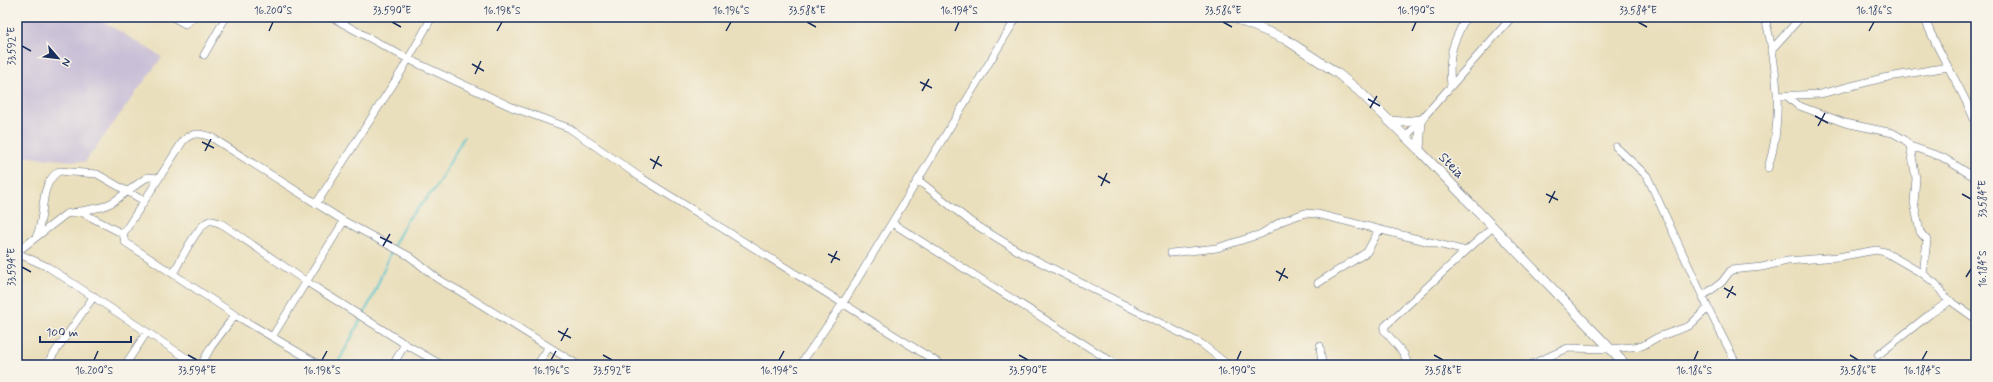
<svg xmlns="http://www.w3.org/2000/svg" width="1993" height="382" viewBox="0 0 1993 382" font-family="Mynerve,sans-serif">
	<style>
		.industrial { fill: #c9bfd7 }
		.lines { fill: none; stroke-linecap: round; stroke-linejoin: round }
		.stream { stroke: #58c5ce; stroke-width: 2 }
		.minor-casing { stroke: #636d7f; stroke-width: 8 }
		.major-casing { stroke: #636d7f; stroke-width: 10 }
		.minor { stroke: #fff; stroke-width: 7 }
		.major { stroke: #fff; stroke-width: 9 }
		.ticks { fill: none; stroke: #1b2f5e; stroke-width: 1.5 }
		.labels { text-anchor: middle; stroke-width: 3; stroke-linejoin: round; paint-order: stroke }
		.street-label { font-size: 14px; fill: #1b2f5e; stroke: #f7f3e8 }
		.neatline { fill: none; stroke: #1b2f5e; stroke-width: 1.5 }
		.ticks-label { font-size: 10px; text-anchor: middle; fill: #1b2f5e }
	</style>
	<rect width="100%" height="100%" fill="#f7f3e8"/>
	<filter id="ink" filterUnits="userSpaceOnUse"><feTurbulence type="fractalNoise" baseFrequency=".025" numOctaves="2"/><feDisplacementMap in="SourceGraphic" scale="8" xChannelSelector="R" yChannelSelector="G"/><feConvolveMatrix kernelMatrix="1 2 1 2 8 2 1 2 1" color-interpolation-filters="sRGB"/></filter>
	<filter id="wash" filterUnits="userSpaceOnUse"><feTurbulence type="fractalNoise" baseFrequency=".012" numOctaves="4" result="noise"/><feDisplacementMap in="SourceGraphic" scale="16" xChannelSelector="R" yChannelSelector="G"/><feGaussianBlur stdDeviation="0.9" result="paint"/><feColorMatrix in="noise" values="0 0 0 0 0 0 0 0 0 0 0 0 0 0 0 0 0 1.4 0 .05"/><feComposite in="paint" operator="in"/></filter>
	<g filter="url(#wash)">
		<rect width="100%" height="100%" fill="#eadfbc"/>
		<path class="industrial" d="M 23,17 L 96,17 L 162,57 L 85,162 L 17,156 L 17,57 Z"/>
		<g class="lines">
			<path class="stream" d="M 337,365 L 373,296 L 393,247 L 407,220 L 435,189 L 464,137"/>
		</g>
	</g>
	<g filter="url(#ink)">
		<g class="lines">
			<defs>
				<path id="minor" d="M 172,17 L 185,24 L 193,17
					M 331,17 L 408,59 L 514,108 L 569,128 L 643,179 L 942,365
					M 1765,17 C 1777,66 1784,119 1768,168
					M 1924,17 C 1938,54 1962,87 1976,124
					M 1772,49 L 1801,17
					M 204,55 L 226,17
					M 1451,86 C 1448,54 1452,45 1466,17
					M 1777,96 L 1820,94 L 1883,78 L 1948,67
					M 1787,96 L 1797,105 L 1845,123 L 1893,133 L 1905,140 L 1910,146 L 1942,157 L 1976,178
					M 1405,138 L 1512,17
					M 1910,146 L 1916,178 L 1914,203 L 1920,232 L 1927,240 L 1923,274
					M 1616,147 L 1647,176 L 1708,308 L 1737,365
					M 918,180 L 971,222 L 1020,252 L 1202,344 L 1228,365
					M 316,204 L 401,72 L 432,17
					M 79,211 L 123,234
					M 892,223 L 1117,365
					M 36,237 C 47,216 37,186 59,171 L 97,174 L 144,201
					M 17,252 L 66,214 L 102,207 L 113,202 L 143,180 L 148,177 L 159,178
					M 17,253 L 48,267 L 197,365
					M 1171,253 L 1217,248 L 1261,234 L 1282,221 L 1305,213 L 1317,214 L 1466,251 L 1493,227
					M 173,274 C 180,262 197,225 209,221 C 213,220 218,223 222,224 L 307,282 L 405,344
					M 1318,283 L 1367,252 L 1379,230
					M 1703,296 L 1722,282 L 1731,270 L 1762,267 L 1787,261 L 1838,257 L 1876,250 L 1885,252 L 1923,274 L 1936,284 L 1945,297 L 1976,319
					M 272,337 L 344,221
					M 1320,346 L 1322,365
					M 1878,355 L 1930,314 L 1950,301
					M 46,365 L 94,296
					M 125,365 L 147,332
					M 201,365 L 211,347 L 235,315
					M 320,365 L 235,315 L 125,242 L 123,234 L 183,141 C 192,132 199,133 211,137 L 344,221 L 409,256 L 438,279 L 461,292 L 578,365
					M 393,365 L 405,344 L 442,365
					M 537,365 L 549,347
					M 800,365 L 843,303 L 1017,17
					M 1408,365 L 1404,354 L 1384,330 L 1385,326 L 1466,251
					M 1530,365 L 1568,348 L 1610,349 L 1642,346 L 1658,337 L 1689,326 L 1708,308"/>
				<path id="major" d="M 1232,17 L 1285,39 L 1337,73 L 1359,91 L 1419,150 L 1626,365
					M 1389,121 L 1403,122 L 1421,120 L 1419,150"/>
			</defs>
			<use href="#minor" class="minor-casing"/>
			<use href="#major" class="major-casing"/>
			<use href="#minor" class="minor"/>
			<use href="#major" class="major"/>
		</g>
	</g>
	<path class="ticks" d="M 392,22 L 401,27M 807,22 L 816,27M 1223,22 L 1232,27M 1638,22 L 1647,27M 269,31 L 273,22M 497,31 L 502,22M 726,31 L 731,22M 955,31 L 959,22M 1412,31 L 1416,22M 1869,31 L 1874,22M 22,46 L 31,51M 472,64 L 484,71M 475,74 L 481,61M 920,82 L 932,88M 922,91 L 929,79M 1368,99 L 1380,106M 1370,108 L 1377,96M 1815,116 L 1828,123M 1818,126 L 1825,113M 202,142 L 214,148M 205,151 L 211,139M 650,159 L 662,166M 653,169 L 659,156M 1098,176 L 1110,183M 1101,186 L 1107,173M 1546,194 L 1558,200M 1962,194 L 1971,199M 1549,203 L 1555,191M 380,237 L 392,243M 383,246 L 390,234M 828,254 L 840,260M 831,263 L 837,251M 22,267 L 31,272M 1276,271 L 1288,278M 1966,277 L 1971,269M 1279,281 L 1285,268M 1724,288 L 1736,295M 1727,298 L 1733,286M 558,331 L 571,338M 561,341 L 568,328M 188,355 L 197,360M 603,355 L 612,360M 1019,355 L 1028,360M 1434,355 L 1443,360M 1850,355 L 1858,360M 94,360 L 98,351M 322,360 L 327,351M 551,360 L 556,351M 779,360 L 784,351M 1237,360 L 1241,351M 1694,360 L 1698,351M 1922,360 L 1927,351"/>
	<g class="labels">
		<g class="street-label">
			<text transform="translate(1452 165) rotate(46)" y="5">Steia</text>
		</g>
	</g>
	<rect width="1993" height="382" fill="none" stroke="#f7f3e8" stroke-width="44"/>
	<g transform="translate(58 58) rotate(118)" stroke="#f7f3e8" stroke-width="3" paint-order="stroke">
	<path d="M0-3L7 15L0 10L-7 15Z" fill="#1b2f5e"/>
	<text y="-6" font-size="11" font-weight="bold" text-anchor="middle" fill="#1b2f5e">N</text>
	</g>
	<path d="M40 336v6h91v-6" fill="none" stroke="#1b2f5e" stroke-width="2"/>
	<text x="46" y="336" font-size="12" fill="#1b2f5e" stroke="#f7f3e8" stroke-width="3" paint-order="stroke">100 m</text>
	<rect x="22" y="22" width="1949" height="338" class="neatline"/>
	<g class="ticks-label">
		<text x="273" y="14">16.200°S</text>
		<text x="392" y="14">33.590°E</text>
		<text x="502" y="14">16.198°S</text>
		<text x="731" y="14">16.196°S</text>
		<text x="807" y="14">33.588°E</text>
		<text x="959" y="14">16.194°S</text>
		<text x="1223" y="14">33.586°E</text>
		<text x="1416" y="14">16.190°S</text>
		<text x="1638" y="14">33.584°E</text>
		<text x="1874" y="14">16.186°S</text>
		<text transform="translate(11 46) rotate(-90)" y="4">33.592°E</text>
		<text transform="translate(1982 199) rotate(-90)" y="4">33.584°E</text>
		<text transform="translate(11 267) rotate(-90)" y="4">33.594°E</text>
		<text transform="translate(1982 269) rotate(-90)" y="4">16.184°S</text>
		<text x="94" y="374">16.200°S</text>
		<text x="197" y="374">33.594°E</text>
		<text x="322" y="374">16.198°S</text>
		<text x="551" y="374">16.196°S</text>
		<text x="612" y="374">33.592°E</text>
		<text x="779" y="374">16.194°S</text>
		<text x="1028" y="374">33.590°E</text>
		<text x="1237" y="374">16.190°S</text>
		<text x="1443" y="374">33.588°E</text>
		<text x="1694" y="374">16.186°S</text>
		<text x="1858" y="374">33.586°E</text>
		<text x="1922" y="374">16.184°S</text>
	</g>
</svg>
